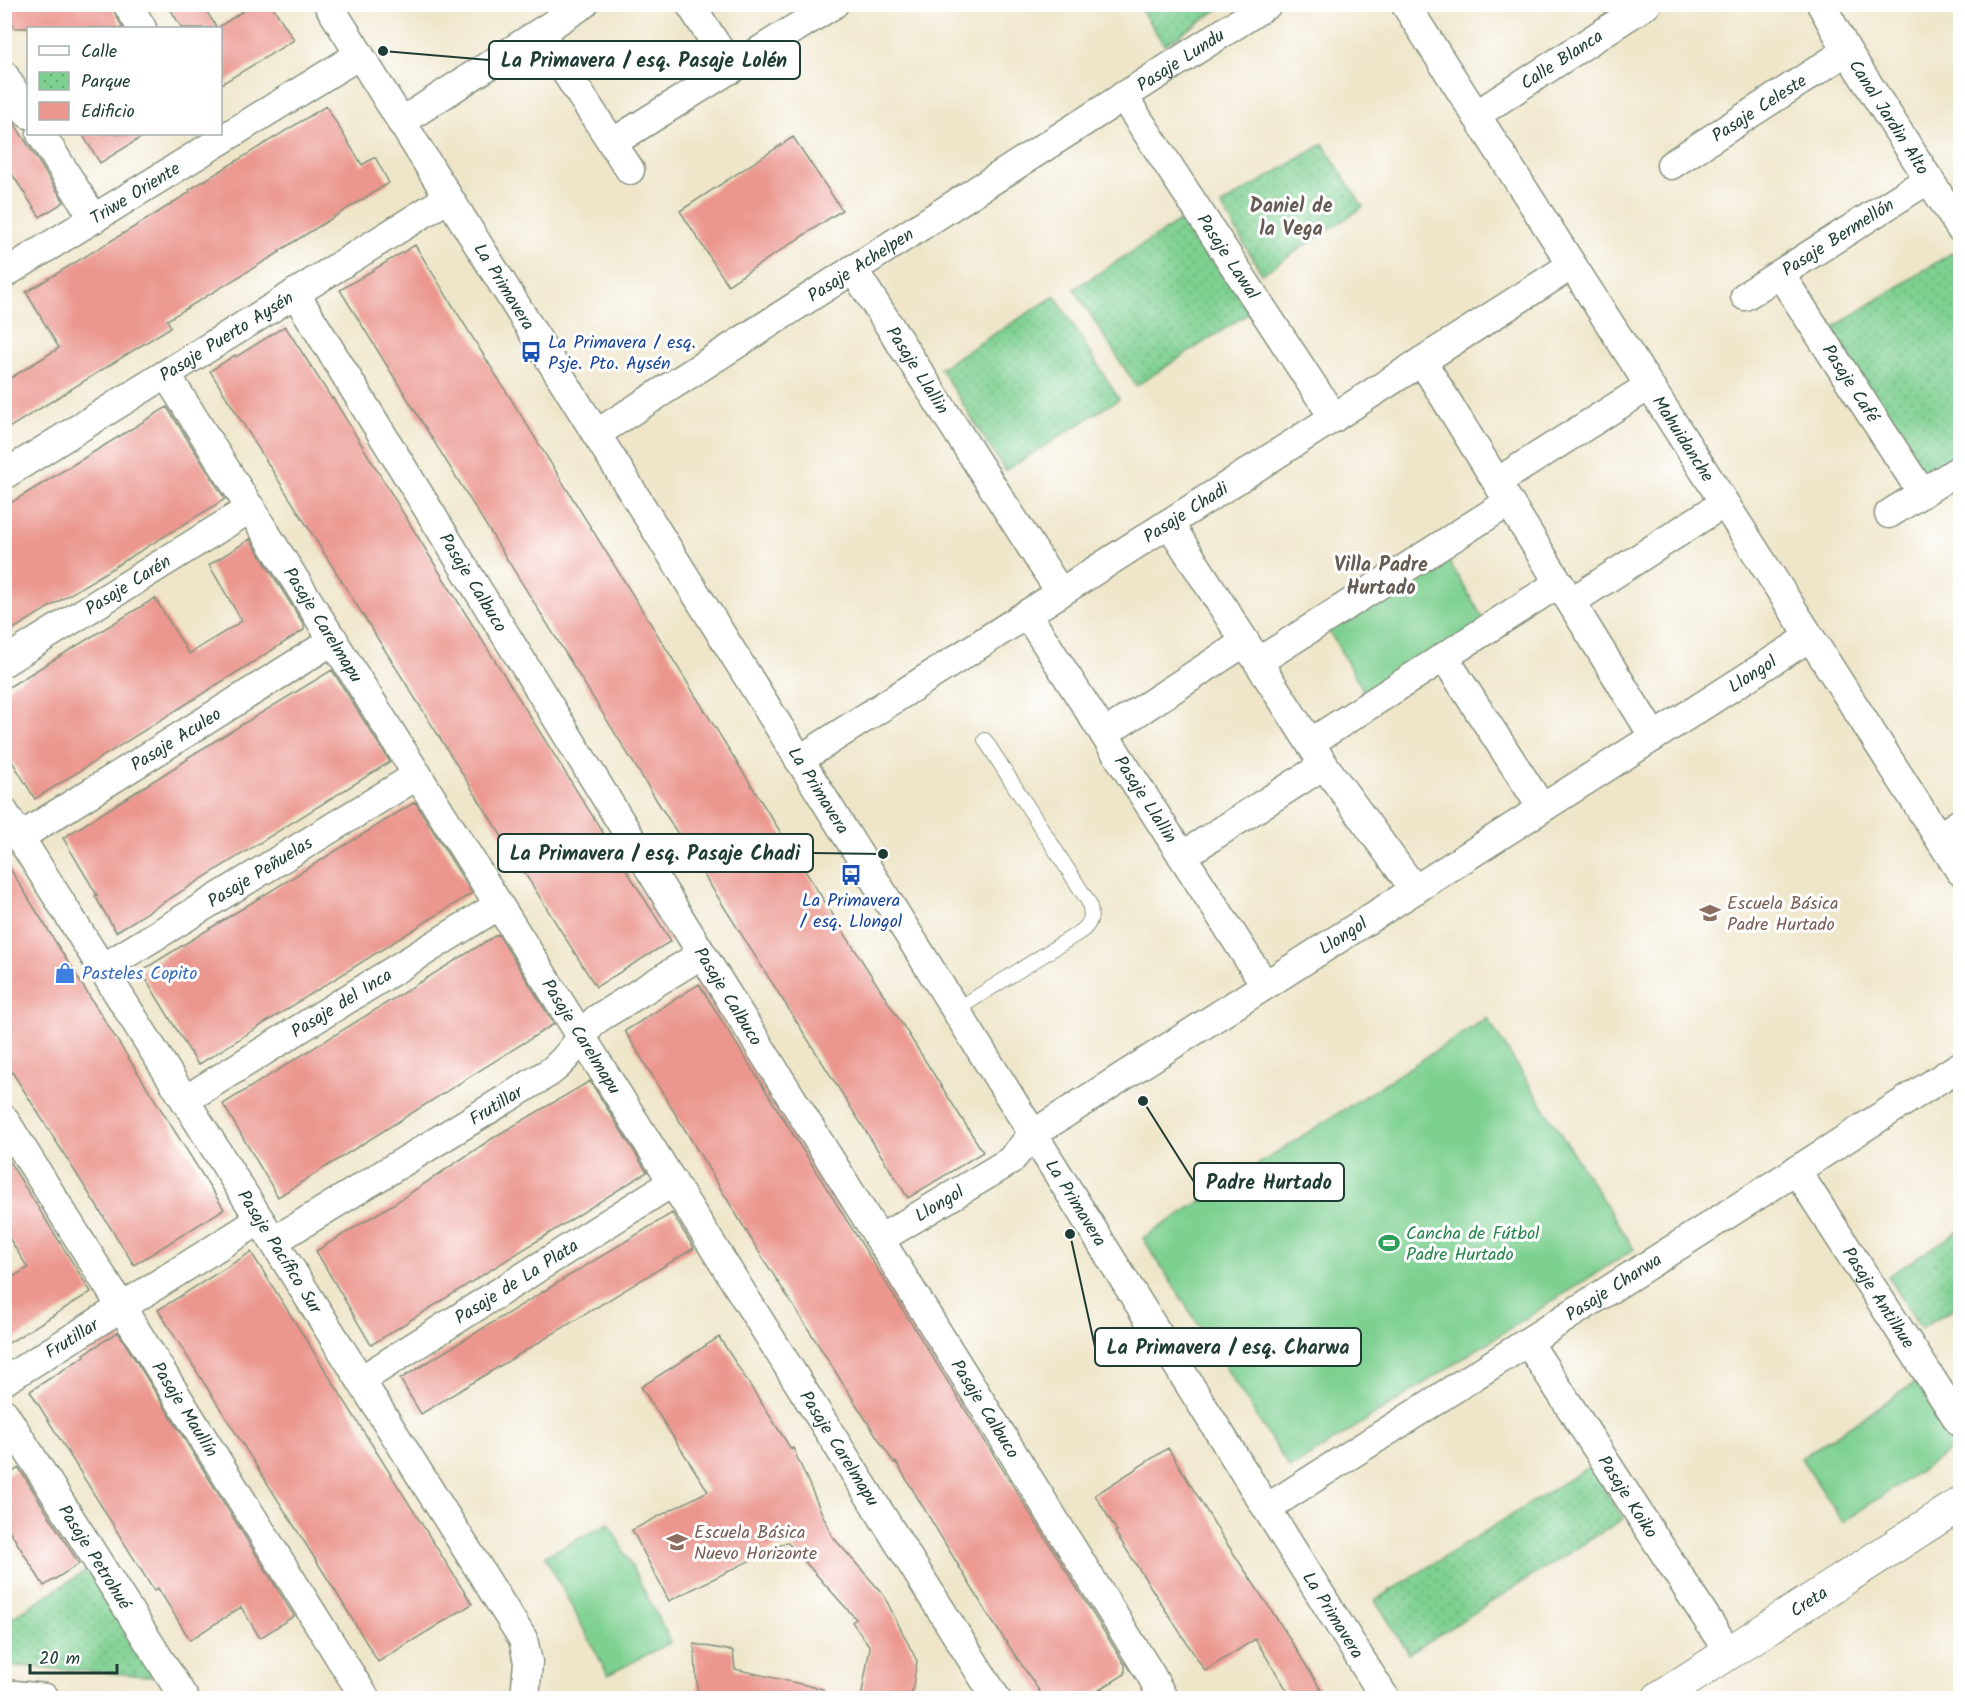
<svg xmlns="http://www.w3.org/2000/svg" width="1965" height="1703" viewBox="0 0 1965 1703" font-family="Kalam,sans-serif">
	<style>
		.grass { fill: #7ed091; stroke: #4e8662; stroke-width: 1.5 }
		.park { fill: url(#park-dots); stroke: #4e8662; stroke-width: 1.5 }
		.building { fill: #eb968e }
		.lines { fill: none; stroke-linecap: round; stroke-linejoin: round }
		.service-casing { stroke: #87927f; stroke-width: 16 }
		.minor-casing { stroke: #87927f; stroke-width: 31 }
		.tertiary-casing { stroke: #87927f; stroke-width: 35 }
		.service { stroke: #fff; stroke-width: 14 }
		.minor { stroke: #fff; stroke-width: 28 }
		.tertiary { stroke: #fff; stroke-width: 33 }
		.labels { text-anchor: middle; stroke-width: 6; stroke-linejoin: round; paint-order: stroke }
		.street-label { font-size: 18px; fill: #1f3d34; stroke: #fff }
		.transit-label { font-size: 18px; fill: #164399; stroke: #fff; text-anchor: start }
		.education-label { font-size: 18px; fill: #785e54; stroke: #fff; text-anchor: start }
		.shop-label { font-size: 18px; fill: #366cbe; stroke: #fff; text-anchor: start }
		.leisure-label { font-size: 18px; fill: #27864d; stroke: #fff; text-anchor: start }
		.neighbourhood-label { font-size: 20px; font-weight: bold; fill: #665c54; stroke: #fff }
		.leader { fill: none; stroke: #1f3d34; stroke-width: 2 }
		.callout-dot { fill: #1f3d34; stroke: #fff; stroke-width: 2 }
		.callout { fill: #fff; stroke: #1f3d34; stroke-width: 2 }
		.callout-label { font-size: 20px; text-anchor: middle; font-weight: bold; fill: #1f3d34 }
	</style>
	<defs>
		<pattern id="park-dots" width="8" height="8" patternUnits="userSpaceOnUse" patternTransform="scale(1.5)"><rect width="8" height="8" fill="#7ed091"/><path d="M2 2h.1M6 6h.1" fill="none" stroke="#67aa77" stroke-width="1.8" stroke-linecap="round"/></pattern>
	</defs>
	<rect width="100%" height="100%" fill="#fff"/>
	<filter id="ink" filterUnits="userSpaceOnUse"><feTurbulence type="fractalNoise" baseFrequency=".0167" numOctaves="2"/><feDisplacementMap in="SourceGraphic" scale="12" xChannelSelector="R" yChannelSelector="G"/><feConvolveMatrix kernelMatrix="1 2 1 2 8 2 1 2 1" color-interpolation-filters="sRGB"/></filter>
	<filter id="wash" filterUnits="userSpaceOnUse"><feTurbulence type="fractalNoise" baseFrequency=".008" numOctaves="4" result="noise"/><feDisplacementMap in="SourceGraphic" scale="24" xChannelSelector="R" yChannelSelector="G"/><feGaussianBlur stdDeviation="1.35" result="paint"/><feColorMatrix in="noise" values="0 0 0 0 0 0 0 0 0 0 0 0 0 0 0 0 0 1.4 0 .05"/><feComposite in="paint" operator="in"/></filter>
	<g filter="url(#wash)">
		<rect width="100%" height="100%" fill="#efe6ca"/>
		<path class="grass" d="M 1444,553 L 1487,625 L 1366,695 L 1325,624 Z
			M 1487,1018 L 1634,1249 L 1290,1469 L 1143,1238 Z
			M 1916,1382 L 1958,1445 L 1843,1522 L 1801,1458 Z
			M 609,1523 L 671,1642 L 608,1675 L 545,1556 Z"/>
		<path class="park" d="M 1225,5 L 1164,45 L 1138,5 L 1225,4 Z
			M 1323,144 L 1363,207 L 1262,274 L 1221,205 Z
			M 1187,216 L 1249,313 L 1136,386 L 1074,289 Z
			M 1953,252 L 1960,264 L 1960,456 L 1924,480 L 1832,328 Z
			M 1055,296 L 1119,399 L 1005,471 L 940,368 Z
			M 1960,1230 L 1960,1304 L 1921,1329 L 1888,1276 Z
			M 1590,1466 L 1623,1519 L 1409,1654 L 1375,1600 Z
			M 90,1568 L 158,1677 L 5,1665 L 5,1622 Z"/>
		<g id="blocks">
			<path class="building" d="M 4,4 L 110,4 L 123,28 L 15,28 L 4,11 Z
				M 167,4 L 202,4 L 217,28 L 182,28 Z
				M 254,4 L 271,4 L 294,40 L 220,85 L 220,26 Z
				M 326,106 L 362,165 L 375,157 L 389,183 L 279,251 L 280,252 L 167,320 L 171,327 L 4,431 L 4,382 L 59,348 L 26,292 L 149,218 L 190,192 L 189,190 Z
				M 4,107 L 64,202 L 40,217 L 4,162 Z
				M 82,134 L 147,134 L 100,163 Z
				M 793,137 L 842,210 L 728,285 L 680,211 Z
				M 415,245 L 766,809 L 983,1152 L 908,1198 L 659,804 L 340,290 Z
				M 285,326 L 332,399 L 333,398 L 440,573 L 671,941 L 596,987 L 210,371 L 235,355 L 236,357 Z
				M 167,407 L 225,499 L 4,635 L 4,507 Z
				M 250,539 L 304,625 L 304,630 L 35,799 L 4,748 L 4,690 L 155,598 L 189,654 L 242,621 L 209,565 Z
				M 332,670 L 390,762 L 116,932 L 95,896 L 97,895 L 63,838 L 188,759 L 187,758 Z
				M 415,802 L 472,893 L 198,1065 L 141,971 Z
				M 4,859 L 81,983 L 224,1209 L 134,1265 L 4,1059 Z
				M 498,934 L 554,1024 L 278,1197 L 223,1104 Z
				M 699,984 L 1125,1665 L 1125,1674 L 1086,1698 L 1044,1698 L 990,1618 L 896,1462 L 894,1463 L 861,1412 L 759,1252 L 625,1031 Z
				M 590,1081 L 647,1172 L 371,1345 L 316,1251 L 395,1203 L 496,1136 Z
				M 4,1153 L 91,1292 L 4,1346 L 4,1282 L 28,1268 L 4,1230 Z
				M 672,1213 L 694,1248 L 421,1414 L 400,1379 Z
				M 251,1252 L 472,1604 L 378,1662 L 334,1589 L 158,1310 Z
				M 118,1332 L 294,1616 L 260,1638 L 241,1607 L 190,1640 L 158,1588 L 154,1591 L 30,1391 L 85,1356 L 84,1354 Z
				M 719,1337 L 791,1449 L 793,1448 L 832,1536 L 883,1594 L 917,1661 L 911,1698 L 861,1698 L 870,1647 L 852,1622 L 856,1619 L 787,1542 L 669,1601 L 632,1530 L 708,1491 L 641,1387 Z
				M 1168,1448 L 1222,1536 L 1285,1631 L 1326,1698 L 1292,1698 L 1255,1639 L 1205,1671 L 1115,1532 L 1117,1531 L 1095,1495 Z
				M 19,1468 L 79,1564 L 44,1586 L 4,1522 L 4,1477 Z
				M 694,1644 L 733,1651 L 735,1669 L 823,1689 L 822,1698 L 698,1698 Z"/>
		</g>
	</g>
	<g filter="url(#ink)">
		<use href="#blocks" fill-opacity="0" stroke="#87927f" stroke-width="1.5"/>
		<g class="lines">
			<defs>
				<path id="service" d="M 956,1010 L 1080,932 C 1092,924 1093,914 1088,901 L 985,740"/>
				<g id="minor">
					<path d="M 127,4 L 142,28"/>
					<path id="s1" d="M 328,4 L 1385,1698"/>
					<path d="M 690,4 L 732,69"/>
					<path id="s2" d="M 1405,4 L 1960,871"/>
					<path id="s3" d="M 1821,4 L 1847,51 L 1960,228"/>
					<path d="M 540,33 L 630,170"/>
					<path d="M 4,75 L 28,114"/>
					<path id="s4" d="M 1123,96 L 1334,418"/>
					<path id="s5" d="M 1476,115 L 1647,4"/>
					<path d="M 401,122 L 584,4"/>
					<path d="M 41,134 L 94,219"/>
					<path d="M 612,143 L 834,4"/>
					<path id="s6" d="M 1671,165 L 1847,51"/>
					<path id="s7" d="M 853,269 L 1060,592"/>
					<path id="s8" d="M 4,274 L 359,55"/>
					<path id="s9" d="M 1780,274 L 1922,493"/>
					<path id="s10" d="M 295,293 L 702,954 L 1151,1675 L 1163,1698"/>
					<path id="s11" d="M 1745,296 L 1929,179"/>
					<path d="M 1422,361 L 1654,737"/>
					<path id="s12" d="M 166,374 L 996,1698"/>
					<path id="s13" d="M 596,434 L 1268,4"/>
					<path id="s14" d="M 4,475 L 448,198"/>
					<path d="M 1497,482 L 1649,386"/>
					<path d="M 1889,514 L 1960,469"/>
					<path d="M 1169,523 L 1324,765 L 1415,890"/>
					<path d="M 1571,602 L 1724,503"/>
					<path id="s15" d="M 1027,614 L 1265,985"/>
					<path d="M 1444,657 L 1542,808"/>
					<path id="s16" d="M 4,662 L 251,508"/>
					<path d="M 1258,662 L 1509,502"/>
					<path d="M 1104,734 L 1245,642"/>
					<path d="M 1310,743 L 1559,583"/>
					<path id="s17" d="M 799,760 L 1572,265"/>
					<path id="s18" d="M 4,812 L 523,1639 L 528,1662 L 525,1698"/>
					<path id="s19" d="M 20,837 L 334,640"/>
					<path d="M 1939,837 L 1960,823"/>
					<path d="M 1182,856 L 1324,765"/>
					<path id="s20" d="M 103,968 L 418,775"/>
					<path id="s21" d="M 185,1100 L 499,905"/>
					<path id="s22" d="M 4,1119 L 365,1698"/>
					<path id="s23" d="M 1796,1170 L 1960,1423"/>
					<path id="s24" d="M 880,1239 L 1010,1161 L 1033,1134 L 1810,637"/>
					<path id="s25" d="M 274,1241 L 550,1072 C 571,1057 579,1036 597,1019 L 702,954"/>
					<path id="s26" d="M 1528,1342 L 1729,1653"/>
					<path id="s27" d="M 361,1380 L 673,1182"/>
					<path id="s28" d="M 4,1381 L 260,1220"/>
					<path id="s29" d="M 4,1413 L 184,1698"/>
					<path id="s30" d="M 1267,1508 L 1960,1066"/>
					<path d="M 4,1694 L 45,1698"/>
				</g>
				<g id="tertiary">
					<path id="s31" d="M 1659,1698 L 1960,1504"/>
				</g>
			</defs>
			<use href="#service" class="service-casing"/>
			<use href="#minor" class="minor-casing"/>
			<use href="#tertiary" class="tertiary-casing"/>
			<use href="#service" class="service"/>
			<use href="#minor" class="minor"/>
			<use href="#tertiary" class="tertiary"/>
		</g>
	</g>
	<defs>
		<symbol id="bus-bare" viewBox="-9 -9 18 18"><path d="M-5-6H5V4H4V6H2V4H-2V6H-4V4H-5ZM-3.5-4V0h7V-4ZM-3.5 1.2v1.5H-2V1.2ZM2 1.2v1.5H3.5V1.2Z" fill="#1a4fb4" stroke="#fff" stroke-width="2.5" paint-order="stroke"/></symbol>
		<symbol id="school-bare" viewBox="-9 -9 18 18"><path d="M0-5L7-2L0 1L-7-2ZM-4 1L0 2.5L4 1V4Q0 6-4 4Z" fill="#8d6e63" stroke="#fff" stroke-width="2.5" paint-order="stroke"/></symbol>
		<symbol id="shop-bare" viewBox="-9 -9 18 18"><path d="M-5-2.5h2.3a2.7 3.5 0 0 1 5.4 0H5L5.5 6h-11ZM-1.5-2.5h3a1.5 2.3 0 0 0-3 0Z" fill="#3f7fe0" stroke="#fff" stroke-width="2.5" paint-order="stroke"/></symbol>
		<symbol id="stadium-bare" viewBox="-9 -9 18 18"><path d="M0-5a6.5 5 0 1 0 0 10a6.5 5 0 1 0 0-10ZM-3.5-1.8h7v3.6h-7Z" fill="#2e9e5b" stroke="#fff" stroke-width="2.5" paint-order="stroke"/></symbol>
	</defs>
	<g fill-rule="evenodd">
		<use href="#bus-bare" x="516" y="337" width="30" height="30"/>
		<use href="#bus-bare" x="836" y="860" width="30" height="30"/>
		<use href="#school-bare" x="1695" y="898" width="30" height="30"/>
		<use href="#shop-bare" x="50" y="958" width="30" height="30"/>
		<use href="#stadium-bare" x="1374" y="1228" width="30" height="30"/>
		<use href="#school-bare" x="662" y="1527" width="30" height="30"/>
	</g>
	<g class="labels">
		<g class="street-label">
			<text dy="6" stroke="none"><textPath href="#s13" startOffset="694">Pasaje Lundu</textPath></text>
			<text dy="6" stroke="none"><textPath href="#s5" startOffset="102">Calle Blanca</textPath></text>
			<text dy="6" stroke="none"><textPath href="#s6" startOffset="105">Pasaje Celeste</textPath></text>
			<text dy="6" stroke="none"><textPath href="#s3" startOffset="132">Canal Jardin Alto</textPath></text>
			<text dy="6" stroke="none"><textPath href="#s8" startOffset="154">Triwe Oriente</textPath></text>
			<text dy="6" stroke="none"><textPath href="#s11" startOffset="110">Pasaje Bermellón</textPath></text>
			<text dy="6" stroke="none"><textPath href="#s4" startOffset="192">Pasaje Lawal</textPath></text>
			<text dy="6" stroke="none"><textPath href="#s13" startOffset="314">Pasaje Achelpen</textPath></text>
			<text dy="6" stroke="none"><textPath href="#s1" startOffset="333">La Primavera</textPath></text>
			<text dy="6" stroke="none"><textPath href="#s14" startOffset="262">Pasaje Puerto Aysén</textPath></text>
			<text dy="6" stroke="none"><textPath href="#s7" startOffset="120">Pasaje Llallin</textPath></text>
			<text dy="6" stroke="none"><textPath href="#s9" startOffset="130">Pasaje Café</textPath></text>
			<text dy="6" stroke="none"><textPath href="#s2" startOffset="516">Mahuidanche</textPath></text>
			<text dy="6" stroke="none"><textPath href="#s17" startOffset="459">Pasaje Chadi</textPath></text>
			<text dy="6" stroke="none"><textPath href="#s10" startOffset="340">Pasaje Calbuco</textPath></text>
			<text dy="6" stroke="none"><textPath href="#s16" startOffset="146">Pasaje Carén</textPath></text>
			<text dy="6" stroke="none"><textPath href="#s12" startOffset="296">Pasaje Carelmapu</textPath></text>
			<text dy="6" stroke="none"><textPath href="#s24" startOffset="1041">Llongol</textPath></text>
			<text dy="6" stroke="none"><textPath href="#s19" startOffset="184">Pasaje Aculeo</textPath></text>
			<text dy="6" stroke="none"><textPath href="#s1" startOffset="927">La Primavera</textPath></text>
			<text dy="6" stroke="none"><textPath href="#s15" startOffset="220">Pasaje Llallin</textPath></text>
			<text dy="6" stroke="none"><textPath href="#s20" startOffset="184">Pasaje Peñuelas</textPath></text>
			<text dy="6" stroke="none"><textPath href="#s24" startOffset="555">Llongol</textPath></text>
			<text dy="6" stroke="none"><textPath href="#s10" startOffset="826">Pasaje Calbuco</textPath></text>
			<text dy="6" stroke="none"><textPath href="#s21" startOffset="184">Pasaje del Inca</textPath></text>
			<text dy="6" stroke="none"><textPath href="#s12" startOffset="782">Pasaje Carelmapu</textPath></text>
			<text dy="6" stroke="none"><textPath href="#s25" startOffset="260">Frutillar</textPath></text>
			<text dy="6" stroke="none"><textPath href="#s1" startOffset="1413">La Primavera</textPath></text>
			<text dy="6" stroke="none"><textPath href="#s24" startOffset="69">Llongol</textPath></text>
			<text dy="6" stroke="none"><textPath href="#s18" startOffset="519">Pasaje Pacífico Sur</textPath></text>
			<text dy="6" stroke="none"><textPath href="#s27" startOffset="184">Pasaje de La Plata</textPath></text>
			<text dy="6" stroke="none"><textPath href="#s30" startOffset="411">Pasaje Charwa</textPath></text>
			<text dy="6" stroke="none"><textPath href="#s23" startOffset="152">Pasaje Antilhue</textPath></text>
			<text dy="6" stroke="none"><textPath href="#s28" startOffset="80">Frutillar</textPath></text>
			<text dy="6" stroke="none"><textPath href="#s22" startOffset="342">Pasaje Maullín</textPath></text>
			<text dy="6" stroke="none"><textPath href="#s10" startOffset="1312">Pasaje Calbuco</textPath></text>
			<text dy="6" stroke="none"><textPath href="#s12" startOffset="1268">Pasaje Carelmapu</textPath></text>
			<text dy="6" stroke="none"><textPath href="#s26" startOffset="184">Pasaje Koiko</textPath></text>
			<text dy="6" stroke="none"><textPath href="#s29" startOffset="170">Pasaje Petrohué</textPath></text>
			<text dy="6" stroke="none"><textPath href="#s31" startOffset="178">Creta</textPath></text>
			<text dy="6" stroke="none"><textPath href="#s1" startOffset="1899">La Primavera</textPath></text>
		</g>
		<g class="transit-label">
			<text x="548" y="348">La Primavera / esq.<tspan x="548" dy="21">Psje. Pto. Aysén</tspan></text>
			<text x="851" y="906" text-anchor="middle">La Primavera<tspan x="851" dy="21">/ esq. Llongol</tspan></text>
		</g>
		<g class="education-label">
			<text x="1727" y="909">Escuela Básica<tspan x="1727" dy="21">Padre Hurtado</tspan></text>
			<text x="694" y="1538">Escuela Básica<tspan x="694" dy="21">Nuevo Horizonte</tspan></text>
		</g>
		<g class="shop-label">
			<text x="82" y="979">Pasteles Copito</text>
		</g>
		<g class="leisure-label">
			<text x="1406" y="1239">Cancha de Fútbol<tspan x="1406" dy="21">Padre Hurtado</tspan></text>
		</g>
		<g class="neighbourhood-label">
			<text x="1291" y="212">Daniel de<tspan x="1291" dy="23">la Vega</tspan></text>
			<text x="1381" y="571">Villa Padre<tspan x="1381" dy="23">Hurtado</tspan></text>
		</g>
	</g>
	<path class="leader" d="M383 51L489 60M883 854L813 853M1143 1101L1194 1182M1070 1234L1095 1347"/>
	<g class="callout-dot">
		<circle cx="383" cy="51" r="6"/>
		<circle cx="883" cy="854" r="6"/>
		<circle cx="1143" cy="1101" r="6"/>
		<circle cx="1070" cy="1234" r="6"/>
	</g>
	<g class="callout">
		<rect x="489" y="41" width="311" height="38" rx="6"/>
		<rect x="498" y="834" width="315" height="38" rx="6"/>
		<rect x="1194" y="1163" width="150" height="38" rx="6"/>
		<rect x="1095" y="1328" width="266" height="38" rx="6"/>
	</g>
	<g class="callout-label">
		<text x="644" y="67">La Primavera / esq. Pasaje Lolén</text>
		<text x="655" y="860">La Primavera / esq. Pasaje Chadi</text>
		<text x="1269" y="1189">Padre Hurtado</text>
		<text x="1228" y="1354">La Primavera / esq. Charwa</text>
	</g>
	<rect width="1965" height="1703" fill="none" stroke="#fff" stroke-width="24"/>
	<rect x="27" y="27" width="195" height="108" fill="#ffffff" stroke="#a5b1ae" stroke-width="1.5"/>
	<rect x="39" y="46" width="30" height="9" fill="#ffffff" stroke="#a5b1ae" stroke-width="1.5"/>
	<text x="81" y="57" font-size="18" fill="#1f3d34">Calle</text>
	<rect x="39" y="72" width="30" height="18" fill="url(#park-dots)" stroke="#a5b1ae" stroke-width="1.5"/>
	<text x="81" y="87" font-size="18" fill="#1f3d34">Parque</text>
	<rect x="39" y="102" width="30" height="18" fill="#eb968e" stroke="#a5b1ae" stroke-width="1.5"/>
	<text x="81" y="117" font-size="18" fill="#1f3d34">Edificio</text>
	<path d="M30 1664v9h87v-9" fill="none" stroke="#1f3d34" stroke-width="3"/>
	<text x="39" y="1664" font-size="18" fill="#1f3d34" stroke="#ffffff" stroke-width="4.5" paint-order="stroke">20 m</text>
</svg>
